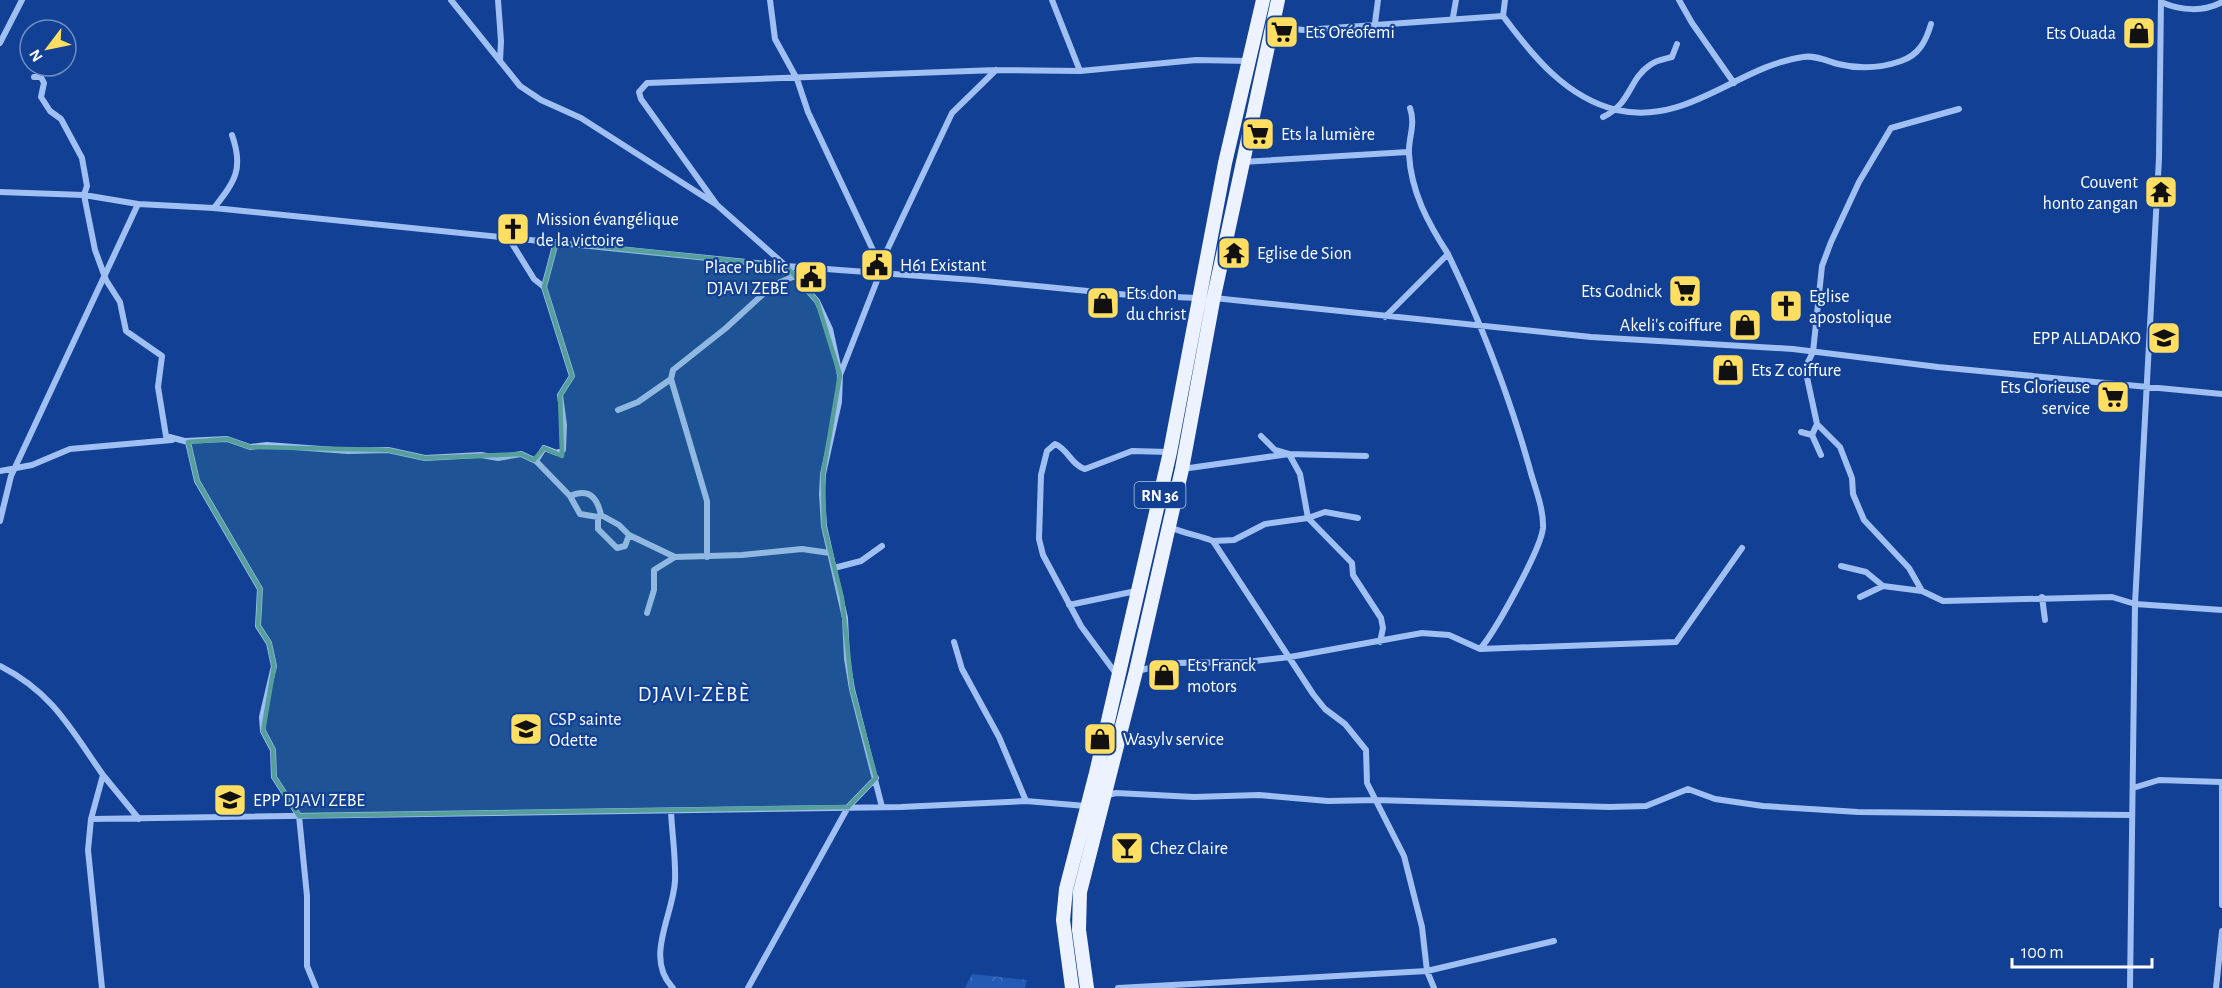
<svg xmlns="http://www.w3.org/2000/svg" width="2222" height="988" viewBox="0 0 2222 988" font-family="'Alegreya Sans',sans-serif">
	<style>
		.forest { fill: url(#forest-crowns) }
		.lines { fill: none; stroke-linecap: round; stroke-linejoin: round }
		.minor { stroke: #a0bff3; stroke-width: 6 }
		.primary { stroke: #ecf2ff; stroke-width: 14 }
		.marked { fill: #579f9a; fill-opacity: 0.2; stroke: #579f9a; stroke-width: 4.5; stroke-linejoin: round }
		.labels { text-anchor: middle; stroke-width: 4.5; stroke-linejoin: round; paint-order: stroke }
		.shield { fill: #114095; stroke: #b8c6df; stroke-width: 1.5 }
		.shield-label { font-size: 16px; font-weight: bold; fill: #fff }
		.poi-label { font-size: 18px; fill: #fff; stroke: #114095; text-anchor: start }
		.quarter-label { font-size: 21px; letter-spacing: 1.5px; fill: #fff; stroke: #114095 }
	</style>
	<defs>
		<pattern id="forest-crowns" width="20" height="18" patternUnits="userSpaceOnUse" patternTransform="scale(1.5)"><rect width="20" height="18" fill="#2459b4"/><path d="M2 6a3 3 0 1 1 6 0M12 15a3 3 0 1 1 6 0" fill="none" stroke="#4572bf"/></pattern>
	</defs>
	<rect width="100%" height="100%" fill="#114095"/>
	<path class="forest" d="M 972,974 L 1027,980 L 1025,988 L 965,988 Z"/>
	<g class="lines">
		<path class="minor" d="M 451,0 L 520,86 L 541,100 L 581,118 L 717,205 L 786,266 L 817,301 L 830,329 L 840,375
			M 498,0 L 501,41 L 500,61
			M 770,0 L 775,39 L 797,79 L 808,112 L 880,265
			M 1052,0 L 1080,71
			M 1505,0 L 1503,16 C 1532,55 1566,98 1617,110 C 1688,126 1738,66 1803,57 C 1815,55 1827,61 1838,64 C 1858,69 1881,68 1901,61 C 1919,55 1926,41 1931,24
			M 1679,0 L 1692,23 L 1734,83
			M 2161,2 C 2181,11 2204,12 2222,2
			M 1453,17 L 1456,0
			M 1375,23 L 1378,0
			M 1273,27 L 1304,30 L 1503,16
			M 0,43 L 22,0
			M 34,77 L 41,77 L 44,83 L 41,97 L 50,111 L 61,119 L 82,158 L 87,186 L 84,195 L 95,250 L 106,280 L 120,302 L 126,331 L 162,356 L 158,387 L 166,436 L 188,442 L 197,481 L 260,589 L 258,626 L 269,643 L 274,666 L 262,717 L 263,731 L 273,750 L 274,777 L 299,816 L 307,896 L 307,966 L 316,988
			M 1410,108 C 1416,125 1408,138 1409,154 C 1411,192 1428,223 1448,254
			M 1603,117 C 1632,103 1628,80 1650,65 C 1656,60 1665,59 1672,57 L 1677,44
			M 1242,162 L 1408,152
			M 0,192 L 84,195 L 138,204 L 214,208 L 786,266 L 974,280 L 1129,295 L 1198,298
			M 717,205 L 641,99 L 639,92 L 647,83 L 996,70 L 1080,71 L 1196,60 L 1250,61
			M 214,208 C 235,181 244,169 232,135
			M 508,237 L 534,279 L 544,287 L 572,376 L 560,395 L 564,425 L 563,450 L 557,453 L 544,448 L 536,461
			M 544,287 L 556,242
			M 1214,298 L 1591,337 L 1793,349 L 1938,367 L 2222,394
			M 618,410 L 638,402 L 671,379
			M 1817,424 L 1840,447 L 1852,478 L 1853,494 L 1864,520 L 1909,568 L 1922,591 L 1943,601 L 2112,597 L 2135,604 L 2222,610
			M 1801,432 L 1812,435 L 1821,455
			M 1812,435 L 1817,424 L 1805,368 L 1813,352 L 1822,266 L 1831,242 L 1859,182 L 1891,128 L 1959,109
			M 1261,436 L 1275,450 L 1289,454 L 1300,474 L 1308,518 L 1352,563 L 1353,575 L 1381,618 L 1383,628 L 1380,642
			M 185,441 L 227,439 L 250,447 L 267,445 L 348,451 L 388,450 L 425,458 L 481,455 L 498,458 L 521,454 L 536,461 L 570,496 C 589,488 597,497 601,515 L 619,525 L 629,535 L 675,557 L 742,555 L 802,549 L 830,553
			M 1182,469 L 1289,454 L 1366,456
			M 0,471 L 32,465 L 70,449 L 172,440
			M 570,496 L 580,514 L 598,517 L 598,529 L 617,548 L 625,546 L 629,535
			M 0,521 L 11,476 L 138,204
			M 1170,527 C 1185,534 1198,535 1213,541 L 1313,694 L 1325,709 L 1345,724 L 1366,750 L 1367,783 L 1404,856 L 1422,927 L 1427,971 L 1434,988
			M 1213,541 L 1234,540 L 1265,524 L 1308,518 L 1325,512 L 1358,518
			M 707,557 L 707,501 L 671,379 L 673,370 L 726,328 L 773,285 L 795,276
			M 1841,566 L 1866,572 L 1883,586
			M 834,568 L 861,561 L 882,546
			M 1860,597 L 1883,586 L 1922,591
			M 2042,597 L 2045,620
			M 1069,605 L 1136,591
			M 647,613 L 654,590 L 654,570 L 675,557
			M 954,642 L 962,669 L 999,737 L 1026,801
			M 1480,649 L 1676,642 L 1742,548
			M 0,666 C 53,693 70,728 103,775 L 91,819 L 88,850 L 102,988
			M 1137,671 L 1171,663 L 1246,662 L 1290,657 L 1422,633 L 1449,635 L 1480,649 C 1495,632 1541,549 1543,528 C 1544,508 1534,486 1529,466 C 1508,392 1481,323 1448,254 L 1385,317
			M 1117,675 L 1081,626 L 1043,555 L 1039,539 L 1041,475 L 1047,451 L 1055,444 C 1068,449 1071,465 1085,469 L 1132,451 L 1169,452
			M 103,775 L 139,819
			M 2222,782 L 2222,905
			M 2133,788 L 2159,780 L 2221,782
			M 1104,796 L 1116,793 L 1194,797 L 1259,795 L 1328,801 L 1376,800 L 1610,807 L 1646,806 L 1688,789 L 1715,799 L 1763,806 L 1858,812 L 2131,815
			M 882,807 L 852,689 L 847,659 L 845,618 L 824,526 L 822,494 L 823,474 L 839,402 L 840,375 L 880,273 L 880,265 L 952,113 L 996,70
			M 671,811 C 672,834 676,858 675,881 C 673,916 644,958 673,988
			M 91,819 L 901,807 L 1026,801 L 1086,806
			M 748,988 L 848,807 L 876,778
			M 1118,988 L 1427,971 L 1554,941
			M 2130,988 L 2135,604 L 2159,158 L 2161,0
			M 2216,988 L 2222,931"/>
		<path class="primary" d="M 1072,988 L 1063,920 L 1066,889 L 1096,773 L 1170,452 L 1225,163 L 1263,0
			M 1087,988 L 1079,930 L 1080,892 L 1136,671 L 1182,469 L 1213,301 L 1278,0"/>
	</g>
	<path class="marked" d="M 556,242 L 786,266 L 817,301 L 840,375 L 823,474 L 824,526 L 842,598 L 852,689 L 876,778 L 848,807 L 299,816 L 274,777 L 273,750 L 263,731 L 274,666 L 269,643 L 258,626 L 260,589 L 197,481 L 188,442 L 227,439 L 250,447 L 388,450 L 425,458 L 521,454 L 534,460 L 544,448 L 562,456 L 560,395 L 572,376 L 544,287 Z"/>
	<defs>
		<symbol id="supermarket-square" viewBox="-11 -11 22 22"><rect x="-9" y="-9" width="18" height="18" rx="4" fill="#ffde62" stroke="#114095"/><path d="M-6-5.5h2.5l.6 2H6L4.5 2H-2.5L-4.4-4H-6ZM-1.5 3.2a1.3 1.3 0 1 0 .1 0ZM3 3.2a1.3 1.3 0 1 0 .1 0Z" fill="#111"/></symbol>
		<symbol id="shop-square" viewBox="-11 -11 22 22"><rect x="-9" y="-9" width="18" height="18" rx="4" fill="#ffde62" stroke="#114095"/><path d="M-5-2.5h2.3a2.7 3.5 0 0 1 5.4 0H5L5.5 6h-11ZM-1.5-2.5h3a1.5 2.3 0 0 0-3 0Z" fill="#111"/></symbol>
		<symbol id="temple-square" viewBox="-11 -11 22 22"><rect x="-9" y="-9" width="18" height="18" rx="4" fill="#ffde62" stroke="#114095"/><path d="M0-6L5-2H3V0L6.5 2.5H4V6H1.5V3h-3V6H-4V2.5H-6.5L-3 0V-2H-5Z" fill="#111"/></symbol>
		<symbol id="church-square" viewBox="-11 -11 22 22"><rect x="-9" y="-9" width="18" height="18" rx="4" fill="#ffde62" stroke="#114095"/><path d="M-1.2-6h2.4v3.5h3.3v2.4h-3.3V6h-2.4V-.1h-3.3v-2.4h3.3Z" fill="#111"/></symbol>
		<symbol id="civic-square" viewBox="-11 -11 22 22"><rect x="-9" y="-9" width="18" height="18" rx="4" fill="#ffde62" stroke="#114095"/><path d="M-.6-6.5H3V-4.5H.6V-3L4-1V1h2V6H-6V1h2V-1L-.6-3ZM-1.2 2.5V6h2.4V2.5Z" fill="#111"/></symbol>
		<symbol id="school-square" viewBox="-11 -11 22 22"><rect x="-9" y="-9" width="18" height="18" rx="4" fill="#ffde62" stroke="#114095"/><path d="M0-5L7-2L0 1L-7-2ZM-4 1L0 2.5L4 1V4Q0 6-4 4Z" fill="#111"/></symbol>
		<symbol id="bar-square" viewBox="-11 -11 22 22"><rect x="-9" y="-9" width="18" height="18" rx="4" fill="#ffde62" stroke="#114095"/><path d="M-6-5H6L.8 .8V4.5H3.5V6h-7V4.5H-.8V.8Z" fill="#111"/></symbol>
	</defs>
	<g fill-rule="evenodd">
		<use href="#supermarket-square" x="1263" y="13" width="38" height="38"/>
		<use href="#shop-square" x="2120" y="14" width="38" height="38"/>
		<use href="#supermarket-square" x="1239" y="115" width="38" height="38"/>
		<use href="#temple-square" x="2142" y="173" width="38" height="38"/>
		<use href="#church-square" x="494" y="210" width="38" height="38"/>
		<use href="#temple-square" x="1215" y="234" width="38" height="38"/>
		<use href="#civic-square" x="858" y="246" width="38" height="38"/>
		<use href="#civic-square" x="792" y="258" width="38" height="38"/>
		<use href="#supermarket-square" x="1666" y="272" width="38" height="38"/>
		<use href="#shop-square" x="1084" y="284" width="38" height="38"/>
		<use href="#church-square" x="1767" y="287" width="38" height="38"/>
		<use href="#shop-square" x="1726" y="306" width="38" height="38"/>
		<use href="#school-square" x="2145" y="319" width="38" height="38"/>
		<use href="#shop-square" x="1709" y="351" width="38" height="38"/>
		<use href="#supermarket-square" x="2094" y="378" width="38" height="38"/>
		<use href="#shop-square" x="1145" y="656" width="38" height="38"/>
		<use href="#school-square" x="507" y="710" width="38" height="38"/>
		<use href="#shop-square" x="1081" y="720" width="38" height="38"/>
		<use href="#school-square" x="211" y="781" width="38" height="38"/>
		<use href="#bar-square" x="1108" y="829" width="38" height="38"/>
	</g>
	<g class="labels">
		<rect class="shield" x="1134.5" y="482" width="51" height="26" rx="4.5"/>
		<g class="shield-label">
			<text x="1160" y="501">RN 36</text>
		</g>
		<g class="poi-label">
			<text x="1305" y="38">Ets Oréofemi</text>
			<text x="2116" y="39" text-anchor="end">Ets Ouada</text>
			<text x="1281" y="140">Ets la lumière</text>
			<text x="2138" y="188" text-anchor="end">Couvent<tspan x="2138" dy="21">honto zangan</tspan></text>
			<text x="536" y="225">Mission évangélique<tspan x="536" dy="21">de la victoire</tspan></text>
			<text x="1257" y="259">Eglise de Sion</text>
			<text x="900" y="271">H61 Existant</text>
			<text x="788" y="273" text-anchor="end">Place Public<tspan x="788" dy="21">DJAVI ZEBE</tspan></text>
			<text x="1662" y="297" text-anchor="end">Ets Godnick</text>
			<text x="1126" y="299">Ets don<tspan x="1126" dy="21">du christ</tspan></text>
			<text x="1809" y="302">Eglise<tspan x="1809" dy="21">apostolique</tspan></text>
			<text x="1722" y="331" text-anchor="end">Akeli's coiffure</text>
			<text x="2141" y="344" text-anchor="end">EPP ALLADAKO</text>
			<text x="1751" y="376">Ets Z coiffure</text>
			<text x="2090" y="393" text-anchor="end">Ets Glorieuse<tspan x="2090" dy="21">service</tspan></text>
			<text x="1187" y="671">Ets Franck<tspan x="1187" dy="21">motors</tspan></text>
			<text x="549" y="725">CSP sainte<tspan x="549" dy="21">Odette</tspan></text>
			<text x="1123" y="745">Wasylv service</text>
			<text x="253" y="806">EPP DJAVI ZEBE</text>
			<text x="1150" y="854">Chez Claire</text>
		</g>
		<g class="quarter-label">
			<text x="694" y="701">DJAVI-ZÈBÈ</text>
		</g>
	</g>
	<g transform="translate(48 48) rotate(238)"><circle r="28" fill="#114095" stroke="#708cbf" stroke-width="1.5"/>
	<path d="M0-4.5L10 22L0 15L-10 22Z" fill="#ffde62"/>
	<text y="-9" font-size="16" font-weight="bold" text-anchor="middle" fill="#ffffff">N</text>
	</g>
	<path d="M2012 958v9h140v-9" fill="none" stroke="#ffffff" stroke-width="3"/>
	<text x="2021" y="958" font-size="18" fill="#ffffff" stroke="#114095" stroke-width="4.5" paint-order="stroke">100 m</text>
</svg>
